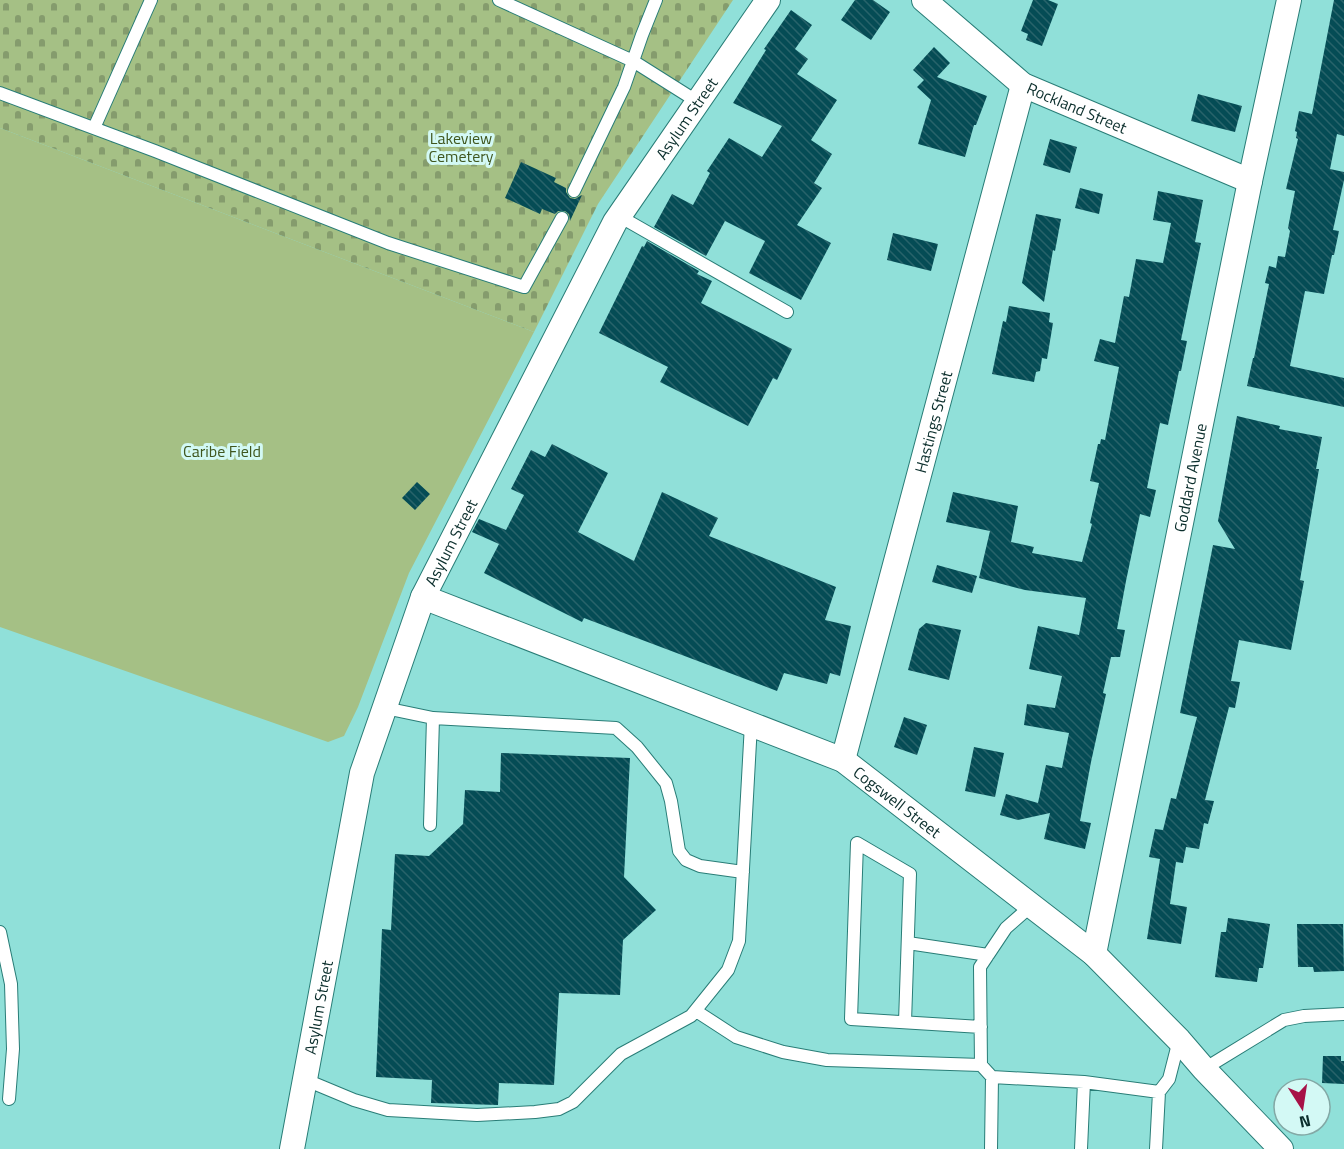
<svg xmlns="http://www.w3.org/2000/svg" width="1344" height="1149" viewBox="0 0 1344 1149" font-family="'Titillium Web',sans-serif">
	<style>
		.green { fill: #a5c085 }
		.cemetery { fill: url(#cemetery-stones) }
		.building { fill: url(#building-back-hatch) }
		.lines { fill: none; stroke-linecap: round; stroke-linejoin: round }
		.lane-casing { stroke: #297d77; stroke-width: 14 }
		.street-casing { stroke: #297d77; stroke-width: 26 }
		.lane { stroke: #fff; stroke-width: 12 }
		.street { stroke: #fff; stroke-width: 24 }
		.labels { text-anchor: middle; stroke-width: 6; stroke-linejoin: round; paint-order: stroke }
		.street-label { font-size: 16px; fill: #0b2e2c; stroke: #d3f9f5 }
		.park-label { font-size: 16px; fill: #3f561e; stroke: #d3f9f5 }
	</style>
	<defs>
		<pattern id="cemetery-stones" width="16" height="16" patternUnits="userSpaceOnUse" patternTransform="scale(1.5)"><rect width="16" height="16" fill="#a5c085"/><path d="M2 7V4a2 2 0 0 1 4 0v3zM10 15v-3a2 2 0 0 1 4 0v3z" fill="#859c6d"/></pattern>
		<pattern id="building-back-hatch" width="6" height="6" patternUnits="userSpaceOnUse" patternTransform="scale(1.5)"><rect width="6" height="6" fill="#054c55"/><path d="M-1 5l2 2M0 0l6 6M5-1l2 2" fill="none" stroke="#28636a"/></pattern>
	</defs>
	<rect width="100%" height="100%" fill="#90e0d9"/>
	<path class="green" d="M 0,128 L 534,332 L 409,573 L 358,707 L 344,736 L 328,742 L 0,627 Z"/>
	<path class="cemetery" d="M 0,0 L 733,0 L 598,204 L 534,332 L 0,128 Z"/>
	<path class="building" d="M 855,0 L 873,0 L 890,12 L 871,40 L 841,20 Z
		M 1033,0 L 1048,0 L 1058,4 L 1042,46 L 1026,40 L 1028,34 L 1021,31 Z
		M 1334,0 L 1344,0 L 1344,136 L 1337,134 L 1330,169 L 1344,172 L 1344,180 L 1333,230 L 1339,231 L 1334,255 L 1332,255 L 1324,294 L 1305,291 L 1290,366 L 1344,378 L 1344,407 L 1247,386 L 1253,358 L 1254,358 L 1269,284 L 1265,283 L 1269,266 L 1276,268 L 1278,256 L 1285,257 L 1290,231 L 1288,228 L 1295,191 L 1286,189 L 1298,139 L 1296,138 L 1297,132 L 1295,131 L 1299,111 L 1312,114 Z
		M 791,10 L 812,25 L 795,49 L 808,59 L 797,74 L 837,100 L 811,140 L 832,154 L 814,183 L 822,188 L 797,225 L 831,243 L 801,300 L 749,273 L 765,241 L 725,221 L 706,256 L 654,227 L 672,194 L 693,205 L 710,173 L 707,171 L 729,138 L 762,157 L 782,126 L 733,103 L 766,50 L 764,49 Z
		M 934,47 L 950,63 L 937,77 L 987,96 L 976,125 L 974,125 L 965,157 L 918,144 L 931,100 L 917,87 L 924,80 L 913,70 Z
		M 1198,94 L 1242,106 L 1235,132 L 1191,121 Z
		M 1050,139 L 1077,147 L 1070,173 L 1043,165 Z
		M 521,162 L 556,178 L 554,182 L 566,188 L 566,192 L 570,198 L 575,199 L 582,195 L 570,221 L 569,214 L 565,211 L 558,211 L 555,214 L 542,209 L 540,214 L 505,198 Z
		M 1080,188 L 1103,194 L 1099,214 L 1075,208 Z
		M 1158,191 L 1203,200 L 1195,242 L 1201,243 L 1181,340 L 1187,341 L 1181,371 L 1179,371 L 1168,425 L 1160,423 L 1147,488 L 1156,490 L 1150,517 L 1140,514 L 1126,581 L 1117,629 L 1125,630 L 1120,657 L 1111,657 L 1103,693 L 1106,694 L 1091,762 L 1080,821 L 1091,823 L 1085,849 L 1044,839 L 1050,813 L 1018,820 L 1000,815 L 1006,794 L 1038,803 L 1046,765 L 1062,768 L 1069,733 L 1024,725 L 1027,704 L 1055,708 L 1062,676 L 1029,669 L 1038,626 L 1079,635 L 1086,598 L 1025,590 L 979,578 L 990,531 L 946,522 L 953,492 L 1018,506 L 1011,542 L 1034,547 L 1032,553 L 1082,562 L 1092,524 L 1090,523 L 1099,483 L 1090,481 L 1098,444 L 1100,444 L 1101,439 L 1105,440 L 1119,367 L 1094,361 L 1100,339 L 1115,343 L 1124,296 L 1129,297 L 1136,259 L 1163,263 L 1171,223 L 1153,220 Z
		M 1036,214 L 1061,219 L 1055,251 L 1053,250 L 1044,302 L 1022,283 Z
		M 893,233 L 938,244 L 931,271 L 887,260 Z
		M 647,241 L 699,271 L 697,274 L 712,281 L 701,303 L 792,349 L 777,380 L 773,378 L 748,426 L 660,382 L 668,367 L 599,333 L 642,246 L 644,247 Z
		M 1009,306 L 1050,313 L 1049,322 L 1053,323 L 1047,359 L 1042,358 L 1040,371 L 1036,372 L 1034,382 L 992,374 L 1003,321 L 1006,322 Z
		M 1237,416 L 1280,426 L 1279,429 L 1322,437 L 1316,469 L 1319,469 L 1300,580 L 1304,581 L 1291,650 L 1239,640 L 1231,681 L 1240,682 L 1235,708 L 1229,707 L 1205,800 L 1214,801 L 1208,824 L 1204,823 L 1199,849 L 1186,847 L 1183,863 L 1176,862 L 1170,904 L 1187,907 L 1181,944 L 1147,939 L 1160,859 L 1149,857 L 1155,829 L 1163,830 L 1171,798 L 1176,799 L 1197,717 L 1180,713 L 1213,545 L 1235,549 L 1218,521 Z
		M 552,444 L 608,473 L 578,532 L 634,561 L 662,492 L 718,518 L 709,536 L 836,587 L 825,620 L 851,626 L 840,676 L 830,673 L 827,684 L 784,673 L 777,691 L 584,618 L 582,622 L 484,573 L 499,544 L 472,532 L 479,519 L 506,530 L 524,495 L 511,489 L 531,450 L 545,457 Z
		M 417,482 L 430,494 L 415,510 L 402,498 Z
		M 937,565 L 977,576 L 972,593 L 932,582 Z
		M 926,623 L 961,630 L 949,680 L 908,670 L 919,629 Z
		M 904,717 L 927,725 L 917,755 L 894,747 Z
		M 974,747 L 1004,753 L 995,797 L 965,791 Z
		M 501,753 L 630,758 L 624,877 L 656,910 L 623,940 L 620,995 L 559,993 L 554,1085 L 499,1083 L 498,1105 L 431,1103 L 432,1080 L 376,1077 L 382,929 L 391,930 L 395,854 L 429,856 L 463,824 L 465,790 L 500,792 Z
		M 1228,918 L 1270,924 L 1263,968 L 1259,968 L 1257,982 L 1215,977 L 1221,932 L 1226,932 Z
		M 1297,924 L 1343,924 L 1344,971 L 1314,972 L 1313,967 L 1298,967 Z
		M 1323,1056 L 1341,1056 L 1341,1061 L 1344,1061 L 1344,1084 L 1322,1083 Z"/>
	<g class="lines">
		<defs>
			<path id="lane" d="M 499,0 L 633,61 L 698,102
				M 0,93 L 155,151 L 388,243 L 524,287 L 562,218
				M 94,128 L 151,0
				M 574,191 L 624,87 L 642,35 L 656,0
				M 619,216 L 787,312
				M 385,708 L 433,718 L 616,728 L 637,747 L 666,783 L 671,801 L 679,851 L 686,860 L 700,866 L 743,872
				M 430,825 L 433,718
				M 1031,906 L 1006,928 L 980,967 L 981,1065 L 992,1077 L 1084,1082 L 1081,1149
				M 0,932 L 11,984 L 13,1049 L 9,1099
				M 908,943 L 988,955
				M 696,1011 L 736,1037 L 783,1052 L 827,1060 L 981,1065
				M 905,1022 L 910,874 L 857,843 L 851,1019 L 981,1027
				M 1204,1069 L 1284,1020 L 1304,1016 L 1344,1014
				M 306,1080 L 354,1100 L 388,1110 L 477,1115 L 535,1112 L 559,1109 L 573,1102 L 621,1054 L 691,1016 L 728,970 L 739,941 L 751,724
				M 1084,1082 L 1159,1092
				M 991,1149 L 992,1077
				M 1156,1149 L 1159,1092 L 1169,1079 L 1179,1040"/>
			<g id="street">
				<path id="s1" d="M 924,0 L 1023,85 L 1250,181"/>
				<path id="s2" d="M 423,597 L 843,760 L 1094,954 L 1179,1040 L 1204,1069 L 1281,1149"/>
				<path id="s3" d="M 843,760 L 1023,85"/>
				<path id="s4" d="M 1094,954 L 1250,181 L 1289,0"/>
				<path id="s5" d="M 292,1149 L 362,773 L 423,597 L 615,222 L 768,0"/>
			</g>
		</defs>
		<use href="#lane" class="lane-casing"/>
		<use href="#street" class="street-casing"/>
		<use href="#lane" class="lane"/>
		<use href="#street" class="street"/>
	</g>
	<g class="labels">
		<g class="street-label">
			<text dy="6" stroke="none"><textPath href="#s1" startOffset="189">Rockland Street</textPath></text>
			<text dy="6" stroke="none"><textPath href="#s5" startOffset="1116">Asylum Street</textPath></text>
			<text dy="6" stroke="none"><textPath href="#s3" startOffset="350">Hastings Street</textPath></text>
			<text dy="6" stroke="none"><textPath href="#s4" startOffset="486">Goddard Avenue</textPath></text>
			<text dy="6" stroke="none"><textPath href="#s5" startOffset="630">Asylum Street</textPath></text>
			<text dy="6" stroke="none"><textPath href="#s2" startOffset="519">Cogswell Street</textPath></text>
			<text dy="6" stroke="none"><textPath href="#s5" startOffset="144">Asylum Street</textPath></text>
		</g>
		<g class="park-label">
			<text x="461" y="144">Lakeview<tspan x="461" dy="18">Cemetery</tspan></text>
			<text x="222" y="457">Caribe Field</text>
		</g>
	</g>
	<g transform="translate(1302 1107) rotate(168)"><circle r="28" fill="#d3f9f5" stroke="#83a8a5" stroke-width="1.5"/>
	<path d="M0-4.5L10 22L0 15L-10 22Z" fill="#a71147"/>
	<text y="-9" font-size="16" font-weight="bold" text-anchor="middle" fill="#0b2e2c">N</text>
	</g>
</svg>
